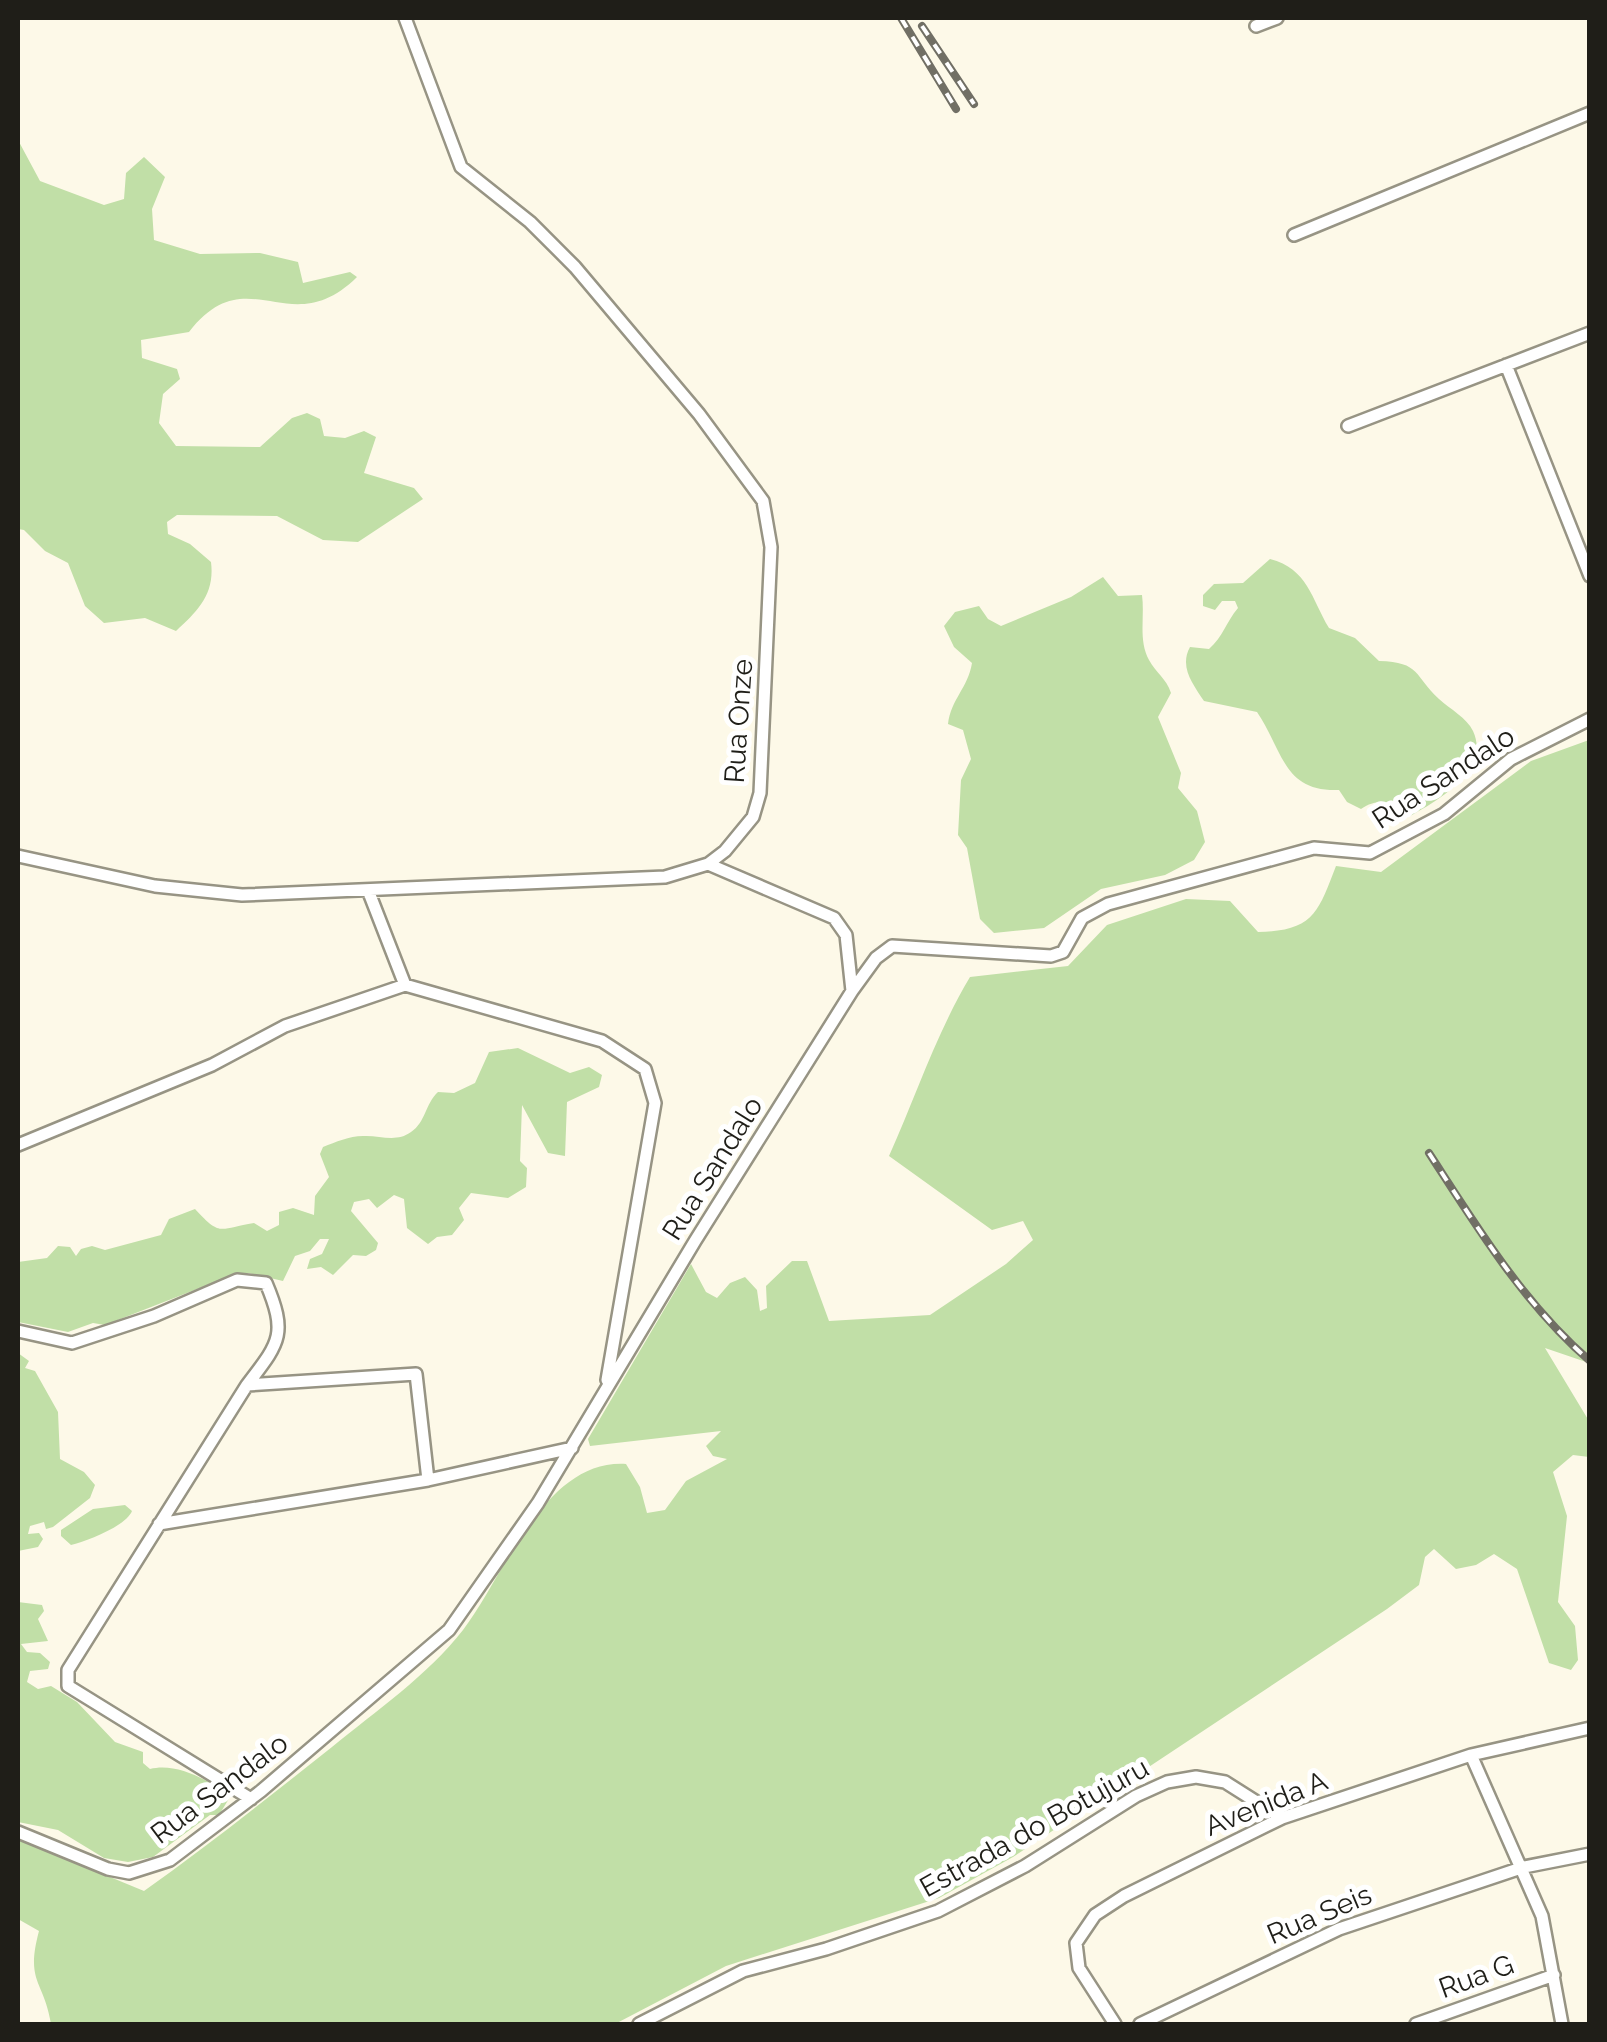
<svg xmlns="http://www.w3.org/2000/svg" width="1607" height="2042" viewBox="0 0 1607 2042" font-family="Raleway,sans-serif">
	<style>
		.green { fill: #c1dfa7 }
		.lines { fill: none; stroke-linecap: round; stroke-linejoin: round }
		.street-casing { stroke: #979484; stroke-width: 16 }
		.street { stroke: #fff; stroke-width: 11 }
		.rail-casing { stroke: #716f65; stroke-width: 8 }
		.rail { stroke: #fff; stroke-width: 4; stroke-dasharray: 11; stroke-linecap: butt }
		.labels { text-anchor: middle; stroke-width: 10; stroke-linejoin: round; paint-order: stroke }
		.street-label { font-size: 28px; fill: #1f1e18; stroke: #fff }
	</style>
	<rect width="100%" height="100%" fill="#fdf9e8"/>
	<path class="green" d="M 18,140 L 40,181 L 104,205 L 124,199 L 126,173 L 144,157 L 165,177 L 152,209 L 154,240 L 200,254 L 260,253 L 298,262 L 303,283 L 350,272 L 357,277 C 289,344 248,256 189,332 L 141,340 L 142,358 L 177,369 L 180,379 L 163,394 L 159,423 L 176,446 L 260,447 L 292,418 L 307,413 L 320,419 L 324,436 L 345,438 L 364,431 L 376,437 L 364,473 L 414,488 L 423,499 L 358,542 L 323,540 L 277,516 L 177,515 L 167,522 L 168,534 L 190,544 L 211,562 C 215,594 198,611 176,631 L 145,618 L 104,623 L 85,606 L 68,563 L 45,551 L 24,530 L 18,529 Z
		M 1270,559 C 1308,569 1311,598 1329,628 L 1355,638 L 1379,661 C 1421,662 1414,676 1439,699 C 1450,709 1467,718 1473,731 C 1491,769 1438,801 1410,816 C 1392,803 1381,796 1361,809 L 1347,802 L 1339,790 C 1283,792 1284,752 1257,712 L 1204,701 C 1193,684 1179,667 1190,647 L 1209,649 C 1223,637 1226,622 1238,608 L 1235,601 L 1222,601 L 1215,610 L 1203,606 L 1203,595 L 1214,584 L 1243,583 Z
		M 1103,577 L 1118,596 L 1142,595 C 1145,617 1138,640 1149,660 C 1156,673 1166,678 1171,693 L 1158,717 L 1181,773 L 1178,788 L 1197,811 L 1205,842 L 1194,860 L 1165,875 L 1101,889 L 1044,928 L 994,933 L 980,919 L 967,848 L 958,835 L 961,780 L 971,759 L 963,730 L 948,724 C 951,699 968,688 972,663 L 954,647 L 944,626 L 955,612 L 979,606 L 988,619 L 1001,626 L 1071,597 Z
		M 1589,740 L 1589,1363 L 1545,1348 L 1589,1421 L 1589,1457 L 1573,1455 L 1553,1472 L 1567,1516 L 1558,1602 L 1575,1626 L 1578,1660 L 1571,1670 L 1549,1663 L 1517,1569 L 1494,1554 L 1476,1565 L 1456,1569 L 1434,1549 L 1425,1557 L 1419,1585 L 1387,1609 L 1013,1857 L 939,1898 L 726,1966 L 615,2024 L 51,2024 C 44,1980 25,1983 39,1931 L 18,1919 L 18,1839 L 144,1891 C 209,1845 270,1796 332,1747 C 376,1711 428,1675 463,1630 C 505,1575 544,1459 626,1464 L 640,1487 L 647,1513 L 665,1510 L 686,1481 L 727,1459 L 713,1456 L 706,1446 L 721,1431 L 590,1446 L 588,1439 L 691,1264 L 706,1292 L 717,1298 L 730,1283 L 745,1277 L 757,1290 L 760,1311 L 767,1308 L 766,1286 L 792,1261 L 807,1261 L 829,1321 L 930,1315 L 1006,1264 L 1033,1240 L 1023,1221 L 992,1230 L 889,1156 C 916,1096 936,1034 970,977 L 1068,966 L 1107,925 L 1186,899 L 1230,901 L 1258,932 C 1313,931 1318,913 1336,866 L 1381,872 L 1531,761 Z
		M 518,1048 L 570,1073 L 589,1067 L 602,1075 L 599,1087 L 567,1102 L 565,1156 L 548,1153 L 522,1105 L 520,1161 L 527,1168 L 526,1187 L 508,1198 L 471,1193 L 459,1208 L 464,1220 L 452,1235 L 437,1237 L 428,1244 L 407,1228 L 404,1199 L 394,1195 L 377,1208 L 369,1199 L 354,1202 L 351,1211 L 378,1243 L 376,1250 L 366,1256 L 353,1255 L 333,1275 L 321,1267 L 307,1269 L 310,1259 L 322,1254 L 329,1239 L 320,1239 L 310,1251 L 295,1256 L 283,1281 L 248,1273 L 228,1277 L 105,1325 L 93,1323 L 68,1332 L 18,1322 L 18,1262 L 47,1258 L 58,1246 L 70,1247 L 76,1256 L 81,1249 L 92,1246 L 105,1250 L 161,1235 L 169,1219 L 195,1209 C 221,1237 218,1229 254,1223 L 267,1231 L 279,1225 L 279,1212 L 293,1208 L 314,1215 L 315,1196 L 329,1177 L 320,1154 L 323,1147 C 336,1142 349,1136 363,1136 C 380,1135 396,1143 411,1132 C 426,1122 425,1104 438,1092 L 454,1093 L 475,1083 L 489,1052 Z
		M 18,1353 L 29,1361 L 25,1368 L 35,1371 L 58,1412 L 60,1459 L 84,1472 L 95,1485 L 90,1498 L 53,1527 L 46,1529 L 44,1522 L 30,1526 L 28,1534 L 39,1533 L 43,1539 L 38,1547 L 18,1551 Z
		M 125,1505 L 132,1511 C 126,1526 87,1541 71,1545 L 61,1536 L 61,1530 L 93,1509 Z
		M 18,1602 L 42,1605 L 44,1611 L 38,1619 L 48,1641 L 21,1644 L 27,1652 L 40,1653 L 50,1662 L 48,1669 L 30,1671 L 27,1682 L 38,1689 L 51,1686 L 77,1702 L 115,1742 L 143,1752 L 143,1763 L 150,1769 C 176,1762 210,1780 230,1797 L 219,1815 L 210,1815 L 153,1857 L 128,1862 L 104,1858 L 58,1830 L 18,1822 Z"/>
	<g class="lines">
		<defs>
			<path id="street" d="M 1256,26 L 1277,18
				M 1294,235 L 1590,113
				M 1506,365 L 1590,576
				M 1348,426 L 1590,333
				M 18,856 L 155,886 L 242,895 L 665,877 L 708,864 L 725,851 L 753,817 L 760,793 L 771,547 L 763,501 L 699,414 L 575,267 L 530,222 L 461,167 L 405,18
				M 708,864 L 834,918 L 846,935 L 852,991
				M 368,890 L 405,985
				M 18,1145 L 212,1065 L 285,1026 L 405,985 L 602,1041 L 645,1069 L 655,1103 L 607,1380
				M 18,1331 L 72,1343 L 154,1316 L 237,1280 L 266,1283 C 288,1335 279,1343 247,1385
				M 159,1524 L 428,1480
				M 1471,1755 L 1542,1916 L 1562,2024
				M 251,1799 L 68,1686 L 68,1670 L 247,1385 L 416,1374 L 428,1480 L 572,1448
				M 18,1832 L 108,1869 L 129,1873 L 170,1860 L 261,1791 L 449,1630 L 538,1503 L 695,1241 L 852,991 L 876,958 L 892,946 L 1051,956 L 1063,952 L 1082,918 L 1108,904 L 1314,848 L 1370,853 L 1444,814 L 1511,759 L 1590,719
				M 639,2024 L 743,1971 L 826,1949 L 938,1911 L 1025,1866 L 1136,1796 L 1167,1782 L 1196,1777 L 1225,1782 L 1282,1818
				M 1115,2024 L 1079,1968 L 1076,1943 L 1095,1915 L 1124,1896 L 1282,1818 L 1471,1755 L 1590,1728
				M 1140,2024 L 1339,1929 L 1524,1867 L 1590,1854
				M 1416,2024 L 1554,1975"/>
		</defs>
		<use href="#street" class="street-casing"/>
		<use href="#street" class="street"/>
		<defs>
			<path id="rail" d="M 901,18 L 956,109
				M 922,26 L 974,104
				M 1429,1153 C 1477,1227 1523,1303 1590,1361"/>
		</defs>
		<use href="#rail" class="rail-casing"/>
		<use href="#rail" class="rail"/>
	</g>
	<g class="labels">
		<g class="street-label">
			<text transform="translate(738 721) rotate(-86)" y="10">Rua Onze</text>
			<text transform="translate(1443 777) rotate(-33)" y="10">Rua Sandalo</text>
			<text transform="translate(712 1168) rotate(-58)" y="10">Rua Sandalo</text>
			<text transform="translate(219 1788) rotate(-37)" y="10">Rua Sandalo</text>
			<text transform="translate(1266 1803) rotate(-22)" y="10">Avenida A</text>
			<text transform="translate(1034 1827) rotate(-29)" y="10">Estrada do Botujuru</text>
			<text transform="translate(1319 1914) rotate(-23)" y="10">Rua Seis</text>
			<text transform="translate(1476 1976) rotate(-20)" y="10">Rua G</text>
		</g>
	</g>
	<rect width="1607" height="2042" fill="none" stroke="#1f1e18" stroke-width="40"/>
</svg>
